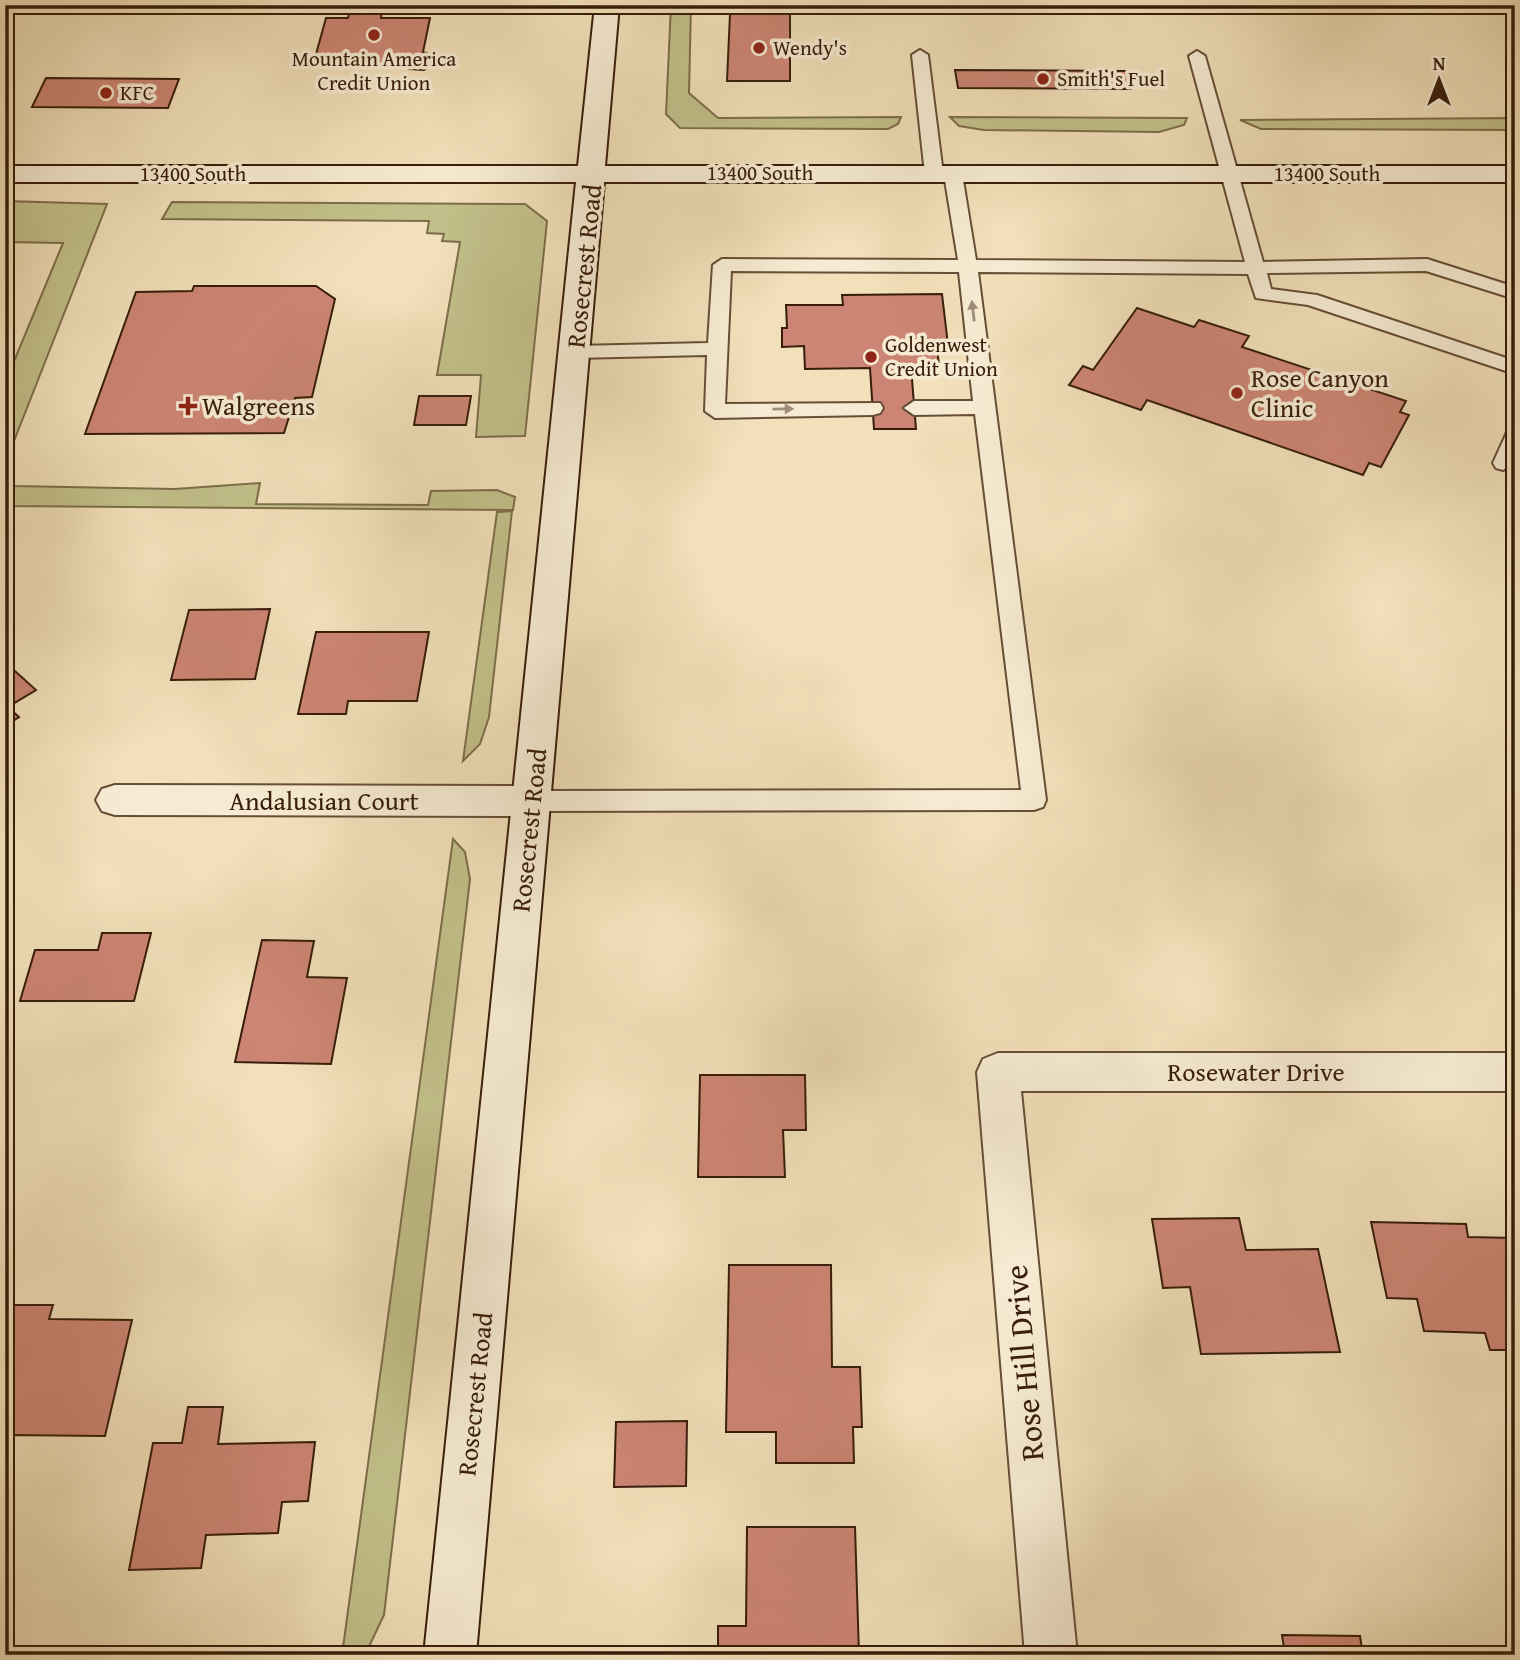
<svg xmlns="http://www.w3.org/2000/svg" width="1520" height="1660" viewBox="0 0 1520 1660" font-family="'Gentium Book Plus',serif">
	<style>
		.green { fill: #c2c08a; stroke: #7d6e4a; stroke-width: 2 }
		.building { fill: #cc8574; stroke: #381d0a; stroke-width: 2 }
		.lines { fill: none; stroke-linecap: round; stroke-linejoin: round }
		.service-casing { stroke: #664e36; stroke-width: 4 }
		.minor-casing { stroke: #664e36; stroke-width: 4 }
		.secondary-casing { stroke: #381d0a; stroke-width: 4 }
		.service { fill: #f6ebd2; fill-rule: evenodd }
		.minor { fill: #f6ebd2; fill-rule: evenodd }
		.secondary { fill: #f6ebd2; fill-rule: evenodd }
		.oneway { fill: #a08e78 }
		.poi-dot { fill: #8f2418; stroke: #f6ebd2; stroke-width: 2.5 }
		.labels { text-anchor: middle; stroke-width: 7; stroke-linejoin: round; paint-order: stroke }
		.far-poi-label { font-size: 21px; fill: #381d0a; stroke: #f6ebd2; text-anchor: start }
		.far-street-label { font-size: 21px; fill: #381d0a; stroke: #f6ebd2 }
		.street-label { font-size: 26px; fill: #381d0a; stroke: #f6ebd2 }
		.poi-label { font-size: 26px; fill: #381d0a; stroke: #f6ebd2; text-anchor: start }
		.near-street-label { font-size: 32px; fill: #381d0a; stroke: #f6ebd2 }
	</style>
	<rect width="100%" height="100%" fill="#f1e0ba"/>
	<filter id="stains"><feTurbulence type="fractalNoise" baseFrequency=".00286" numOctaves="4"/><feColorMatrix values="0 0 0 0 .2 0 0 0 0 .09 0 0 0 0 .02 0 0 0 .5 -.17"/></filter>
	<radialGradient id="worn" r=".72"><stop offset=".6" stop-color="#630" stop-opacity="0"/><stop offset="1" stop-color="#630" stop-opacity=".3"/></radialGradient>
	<path class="green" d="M 671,5 L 691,5 L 689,93 L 718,118 L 901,117 L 898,124 L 888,129 L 680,128 L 666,114 Z
		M 950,117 L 1187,118 L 1184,125 L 1159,132 L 984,130 L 959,126 Z
		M 1515,118 L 1515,130 L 1261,129 L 1240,120 Z
		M 5,201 L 107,204 L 5,464 L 5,383 L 63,243 L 5,242 Z
		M 172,202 L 525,204 L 547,221 L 525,436 L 476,437 L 481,375 L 437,375 L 460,242 L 442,241 L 444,234 L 427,233 L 429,221 L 162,219 Z
		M 5,469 L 13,486 L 175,489 L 260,483 L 256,504 L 428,505 L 431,491 L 497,490 L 515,497 L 513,510 L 5,506 Z
		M 512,511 L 489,717 L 480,744 L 463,761 L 497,512 Z
		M 453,839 L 465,852 L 470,879 L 384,1615 L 365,1655 L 342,1655 Z"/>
	<path class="building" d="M 351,5 L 383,5 L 381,18 L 430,18 L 423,52 L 434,56 L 433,65 L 424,70 L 409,69 L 402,65 L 313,65 L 326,18 L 348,18 Z
		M 730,14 L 790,14 L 790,81 L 727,81 Z
		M 955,70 L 1127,71 L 1131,89 L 958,88 Z
		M 46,78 L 179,79 L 168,108 L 32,107 Z
		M 194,286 L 316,286 L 335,299 L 312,397 L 295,398 L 284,433 L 85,434 L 136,292 L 192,291 Z
		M 942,294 L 948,345 L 937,345 L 939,367 L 911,367 L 916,429 L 874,429 L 870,368 L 805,369 L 804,346 L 782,347 L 782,328 L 787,328 L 786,305 L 843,305 L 842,295 Z
		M 1137,308 L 1194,327 L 1199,320 L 1249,336 L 1242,347 L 1406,401 L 1400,412 L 1409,415 L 1381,467 L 1369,463 L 1363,475 L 1147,400 L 1141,410 L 1069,385 L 1083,366 L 1093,370 Z
		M 419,396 L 471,396 L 466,425 L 414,425 Z
		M 270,609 L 255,679 L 171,680 L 189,610 Z
		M 316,632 L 429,632 L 417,701 L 348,701 L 346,714 L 298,714 Z
		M 5,662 L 36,690 L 8,707 L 19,717 L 5,726 Z
		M 102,933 L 151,933 L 134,1001 L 20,1001 L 35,950 L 98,950 Z
		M 262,940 L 314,941 L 307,977 L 347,978 L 331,1064 L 235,1062 Z
		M 700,1075 L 805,1075 L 806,1130 L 783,1130 L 785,1177 L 698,1177 Z
		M 1239,1218 L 1246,1250 L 1318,1249 L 1340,1352 L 1201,1354 L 1190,1287 L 1163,1288 L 1152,1219 Z
		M 1371,1222 L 1466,1224 L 1468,1237 L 1515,1238 L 1515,1350 L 1490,1350 L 1485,1333 L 1424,1331 L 1417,1299 L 1387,1298 Z
		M 729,1265 L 831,1265 L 832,1367 L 860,1367 L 862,1427 L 853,1427 L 854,1463 L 776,1463 L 776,1432 L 726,1432 Z
		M 9,1305 L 53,1305 L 49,1319 L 132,1320 L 105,1436 L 9,1435 L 5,1448 L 5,1317 Z
		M 188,1407 L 223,1407 L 218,1444 L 315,1442 L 308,1501 L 282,1502 L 278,1533 L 206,1535 L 201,1568 L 129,1570 L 153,1443 L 182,1443 Z
		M 687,1421 L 686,1486 L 614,1487 L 616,1422 Z
		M 747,1527 L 855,1527 L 859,1655 L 718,1655 L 718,1626 L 746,1626 Z
		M 1282,1635 L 1360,1636 L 1363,1655 L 1285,1655 Z"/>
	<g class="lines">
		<defs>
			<path id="service" d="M 920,50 L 928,55 L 943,174 L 934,179 L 925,174 L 912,55 Z
				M 1197,51 L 1205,56 L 1263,262 L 1427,259 L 1515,287 L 1515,299 L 1426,271 L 1267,273 L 1271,289 L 1317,295 L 1515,361 L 1515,374 L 1308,305 L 1256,298 L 1248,274 L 978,272 L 1046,800 L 1043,807 L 1034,810 L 532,811 L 523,808 L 520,801 L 523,794 L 532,791 L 1021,790 L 975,414 L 914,415 L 904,408 L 914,401 L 973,401 L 959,272 L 731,271 L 725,404 L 880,403 L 883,408 L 880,413 L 873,415 L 715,418 L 705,411 L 707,355 L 575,358 L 565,352 L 575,346 L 708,343 L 713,265 L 722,259 L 958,260 L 944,174 L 953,169 L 962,174 L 976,260 L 1245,262 L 1189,56 Z
				M 1515,428 L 1513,463 L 1503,470 L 1496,468 L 1493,463 L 1508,430 Z"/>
			<path id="minor" d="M 115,785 L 532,786 L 545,790 L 551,801 L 545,812 L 532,816 L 115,815 L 102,811 L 96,800 L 102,789 Z
				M 998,1053 L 1515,1053 L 1515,1091 L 1021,1091 L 1077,1655 L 1025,1655 L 977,1072 L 983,1059 Z"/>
			<path id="secondary" d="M 595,5 L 619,5 L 605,166 L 1515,166 L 1515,182 L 604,182 L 476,1655 L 424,1655 L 576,182 L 5,182 L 5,166 L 578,166 Z"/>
		</defs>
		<use href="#service" class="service-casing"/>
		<use href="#minor" class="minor-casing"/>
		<use href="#secondary" class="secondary-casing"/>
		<use href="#service" class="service"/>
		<use href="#minor" class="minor"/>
		<use href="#secondary" class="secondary"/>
	</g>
	<defs><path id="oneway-solid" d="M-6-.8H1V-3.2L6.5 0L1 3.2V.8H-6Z" transform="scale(1.75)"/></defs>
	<g class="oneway">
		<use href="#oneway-solid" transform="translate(973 311) rotate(-97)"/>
		<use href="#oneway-solid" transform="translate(783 409) rotate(-1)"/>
	</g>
	<g class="poi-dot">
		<circle cx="374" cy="35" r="7"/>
		<circle cx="759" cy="48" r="7"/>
		<circle cx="1043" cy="79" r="7"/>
		<circle cx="106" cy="93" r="7"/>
		<circle cx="871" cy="357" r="7"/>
		<circle cx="1237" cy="393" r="7"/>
		<path d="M184.5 395.5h7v7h7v7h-7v7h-7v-7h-7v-7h7z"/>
	</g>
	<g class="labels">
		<g class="far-poi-label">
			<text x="773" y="55">Wendy's</text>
			<text x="374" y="66" text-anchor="middle">Mountain America<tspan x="374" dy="24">Credit Union</tspan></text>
			<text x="1057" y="86">Smith's Fuel</text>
			<text x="120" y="100">KFC</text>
			<text x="885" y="352">Goldenwest<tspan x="885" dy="24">Credit Union</tspan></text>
		</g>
		<g class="far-street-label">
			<text x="760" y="180">13400 South</text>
			<text x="193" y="181">13400 South</text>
			<text x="1327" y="181">13400 South</text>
		</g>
		<g class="street-label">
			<text transform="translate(584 266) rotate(-84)" y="9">Rosecrest Road</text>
			<text x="324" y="810">Andalusian Court</text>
			<text transform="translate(529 830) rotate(-84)" y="9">Rosecrest Road</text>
			<text x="1256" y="1081">Rosewater Drive</text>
			<text transform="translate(475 1394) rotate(-84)" y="9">Rosecrest Road</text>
		</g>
		<g class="poi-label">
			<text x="1251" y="387">Rose Canyon<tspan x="1251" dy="30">Clinic</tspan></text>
			<text x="202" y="415">Walgreens</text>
		</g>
		<g class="near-street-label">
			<text transform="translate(1024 1363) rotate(-95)" y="11">Rose Hill Drive</text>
		</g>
	</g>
	<rect width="1520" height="1660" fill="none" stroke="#f1e0ba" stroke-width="28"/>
	<rect x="7" y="7" width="1506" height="1646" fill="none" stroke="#381d0a" stroke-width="3.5"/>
	<rect x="14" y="14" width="1492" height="1632" fill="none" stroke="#381d0a" stroke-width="2"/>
	<g transform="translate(1439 80)" stroke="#f6ebd2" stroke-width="5" paint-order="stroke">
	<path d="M0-5L12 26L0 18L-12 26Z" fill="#381d0a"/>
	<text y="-10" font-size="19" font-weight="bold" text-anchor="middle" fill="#381d0a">N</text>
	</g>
	<rect width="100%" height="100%" filter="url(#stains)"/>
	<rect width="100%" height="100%" fill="url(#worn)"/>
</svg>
